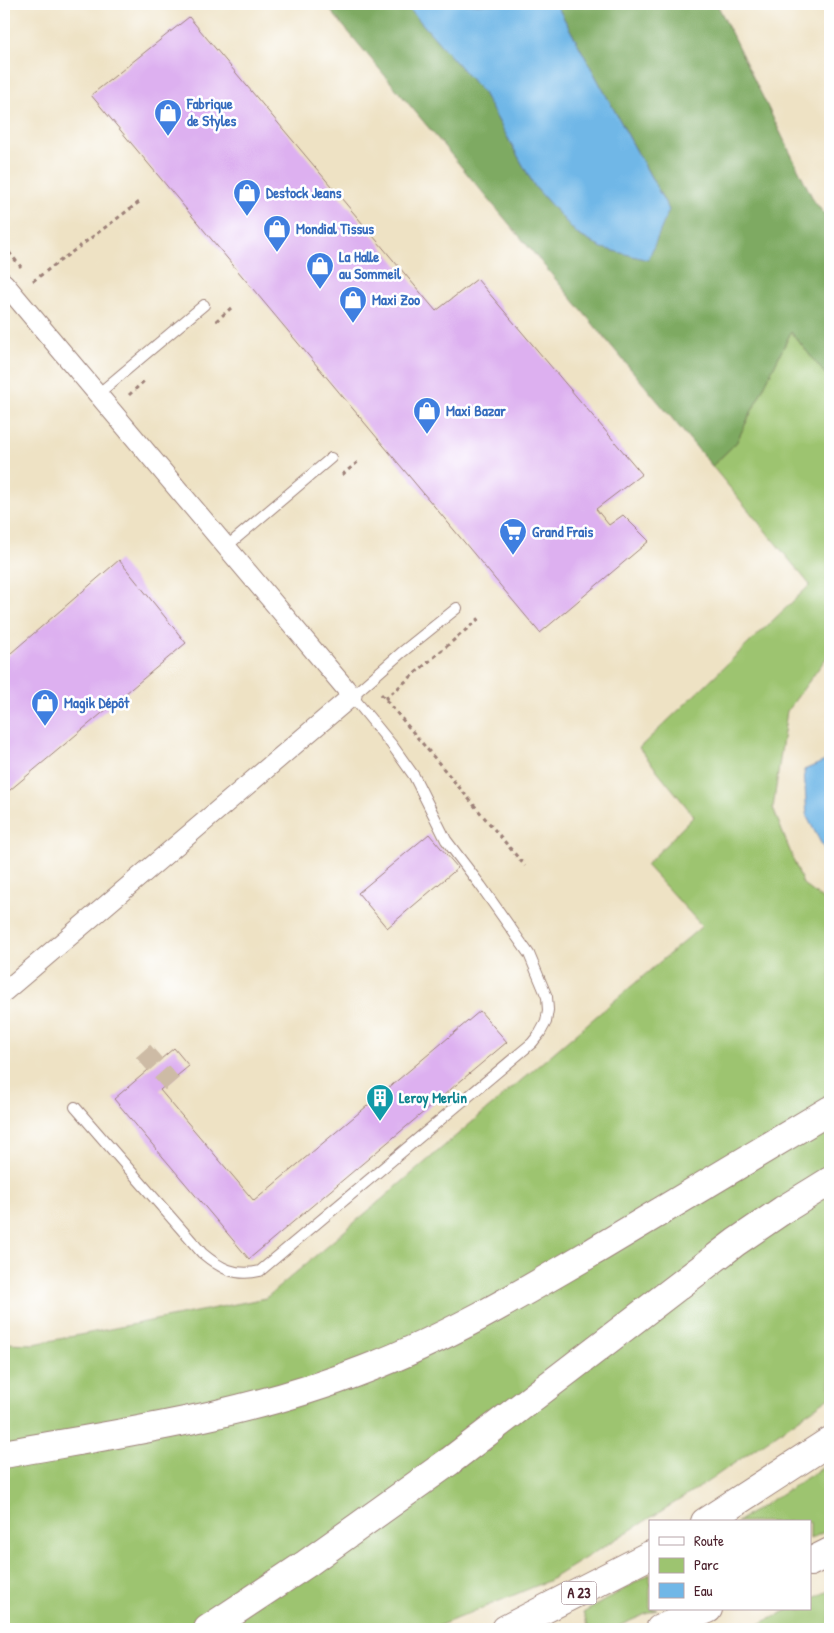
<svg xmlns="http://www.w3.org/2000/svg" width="834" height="1633" viewBox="0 0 834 1633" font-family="'Patrick Hand',sans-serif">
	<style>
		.green { fill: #9dc470; stroke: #74724e }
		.forest { fill: #7eaa62; stroke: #646446 }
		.water { fill: #70b7e7; stroke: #5d6b89 }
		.building { fill: #ddb0f0 }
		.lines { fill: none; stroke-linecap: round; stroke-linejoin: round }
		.street-tunnel { stroke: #cdbba5; stroke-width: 19; stroke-dasharray: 19 9; stroke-linecap: butt }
		.lane-casing { stroke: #9c8078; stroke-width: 12 }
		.street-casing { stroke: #9c8078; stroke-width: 21 }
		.highway-casing { stroke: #9c8078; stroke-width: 30 }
		.path { stroke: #9c8078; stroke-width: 3; stroke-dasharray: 4 4; stroke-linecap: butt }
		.lane { stroke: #fff; stroke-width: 10 }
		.street { stroke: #fff; stroke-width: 19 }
		.highway { stroke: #fff; stroke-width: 28 }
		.labels { text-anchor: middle; stroke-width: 5; stroke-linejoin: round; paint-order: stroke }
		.shield { fill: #fff; stroke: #80626b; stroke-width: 1 }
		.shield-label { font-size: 14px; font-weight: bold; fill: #4a1f2b }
		.shop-label { font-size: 15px; font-weight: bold; fill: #366cbe; stroke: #fff; text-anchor: start }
		.culture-label { font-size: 15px; font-weight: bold; fill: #0d838f; stroke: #fff; text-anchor: start }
	</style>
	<rect width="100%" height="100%" fill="#fff"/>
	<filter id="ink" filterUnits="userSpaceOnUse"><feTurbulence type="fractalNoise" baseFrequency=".02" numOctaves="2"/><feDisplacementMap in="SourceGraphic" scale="10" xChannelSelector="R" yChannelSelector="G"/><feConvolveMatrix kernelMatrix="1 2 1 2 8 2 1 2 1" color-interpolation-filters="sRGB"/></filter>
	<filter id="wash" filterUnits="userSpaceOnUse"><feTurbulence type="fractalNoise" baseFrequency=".0096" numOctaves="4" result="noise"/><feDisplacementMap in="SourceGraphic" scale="20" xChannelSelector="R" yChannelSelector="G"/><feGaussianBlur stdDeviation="1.12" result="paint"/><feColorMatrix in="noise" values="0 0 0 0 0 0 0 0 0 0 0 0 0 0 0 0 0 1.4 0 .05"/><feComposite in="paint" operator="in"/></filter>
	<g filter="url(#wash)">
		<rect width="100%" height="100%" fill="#eee2c4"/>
		<path class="green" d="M 791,332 L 830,380 L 830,653 L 787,711 L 773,808 L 803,884 L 830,905 L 830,1397 L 697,1489 L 548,1581 L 431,1629 L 4,1629 L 4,1343 L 34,1344 L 266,1298 L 702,926 L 646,865 L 694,816 L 639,748 L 810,585 L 712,466 L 736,443 Z
			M 830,1463 L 830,1529 L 810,1539 L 810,1522 L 737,1522 Z
			M 650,1574 L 650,1609 L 657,1609 L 612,1629 L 589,1629 L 583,1613 Z
			M 830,1590 L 830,1629 L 749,1629 L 790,1609 L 810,1609 L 810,1600 Z"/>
		<path class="forest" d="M 325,4 L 405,4 L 483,93 L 535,187 L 577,234 L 602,248 L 669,210 L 556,4 L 717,4 L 814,201 L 830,221 L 830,380 L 791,332 L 736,443 L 712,466 Z"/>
		<path class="water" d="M 405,4 L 556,4 L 669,210 L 648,260 L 602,248 L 577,234 L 535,187 L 483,93 Z
			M 830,736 L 830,860 L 807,817 L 804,770 L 825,761 Z"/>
		<g id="blocks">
			<path class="building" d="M 189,17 L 436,311 L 477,279 L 642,474 L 596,509 L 609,525 L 623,515 L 649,541 L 540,633 L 91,95 Z
				M 119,560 L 186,643 L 4,795 L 4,659 Z
				M 429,834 L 458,868 L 387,928 L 358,893 Z
				M 480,1011 L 507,1042 L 249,1259 L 114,1099 L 174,1048 L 189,1066 L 160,1090 L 254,1201 Z"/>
		</g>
	</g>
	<g filter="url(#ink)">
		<use href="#blocks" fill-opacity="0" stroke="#9c8078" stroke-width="1"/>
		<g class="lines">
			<path class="street-tunnel" d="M 143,1051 L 172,1084"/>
			<defs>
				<path id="lane" d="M 98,394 L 204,305
					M 226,547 L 331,458
					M 75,1107 L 202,1253 C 220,1268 235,1277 260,1271 L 532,1043 L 540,1033 L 546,1022 L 548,1010 L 547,997 L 529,954 L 481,886 L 446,840 L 414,776 L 392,745 L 352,696 L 401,653 L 457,608"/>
				<path id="street" d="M 4,283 L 352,696 L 4,992"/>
				<path id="highway" d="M 4,1454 C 126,1432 250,1415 366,1369 C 447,1338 521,1294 596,1250 C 674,1204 752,1157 830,1110
					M 705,1522 L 830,1441
					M 810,1562 L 830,1552
					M 208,1629 L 306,1564 L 450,1461 L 736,1242 L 783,1210 L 830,1181
					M 506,1629 L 650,1555
					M 660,1629 L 708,1609"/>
			</defs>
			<use href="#lane" class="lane-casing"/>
			<use href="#street" class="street-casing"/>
			<use href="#highway" class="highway-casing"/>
			<path class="path" d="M 4,246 L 21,267
				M 33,281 L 142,200
				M 216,321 L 231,308
				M 129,395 L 144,381
				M 342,475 L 359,461
				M 381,694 L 525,866
				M 385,699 L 482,616"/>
			<use href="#lane" class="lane"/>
			<use href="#street" class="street"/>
			<use href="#highway" class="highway"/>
		</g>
	</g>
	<defs>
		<symbol id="shop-pin" viewBox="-11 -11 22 30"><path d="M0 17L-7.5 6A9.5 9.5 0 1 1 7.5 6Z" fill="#3f7fe0" stroke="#fff"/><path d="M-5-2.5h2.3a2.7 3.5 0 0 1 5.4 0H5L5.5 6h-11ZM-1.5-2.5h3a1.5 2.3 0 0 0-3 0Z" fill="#fff"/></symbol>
		<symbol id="supermarket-pin" viewBox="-11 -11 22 30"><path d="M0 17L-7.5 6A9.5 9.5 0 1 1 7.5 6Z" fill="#3f7fe0" stroke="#fff"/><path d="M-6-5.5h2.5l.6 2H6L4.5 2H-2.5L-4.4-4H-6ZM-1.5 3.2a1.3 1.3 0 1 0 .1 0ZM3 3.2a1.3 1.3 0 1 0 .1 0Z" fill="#fff"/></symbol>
		<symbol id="building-pin" viewBox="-11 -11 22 30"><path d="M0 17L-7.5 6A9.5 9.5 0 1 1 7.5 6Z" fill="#0f9aa8" stroke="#fff"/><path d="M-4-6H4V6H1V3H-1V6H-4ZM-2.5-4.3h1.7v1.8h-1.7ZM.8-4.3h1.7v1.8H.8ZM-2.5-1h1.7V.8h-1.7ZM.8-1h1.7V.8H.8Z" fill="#fff"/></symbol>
	</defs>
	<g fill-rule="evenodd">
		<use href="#shop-pin" x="152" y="97" width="32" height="43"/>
		<use href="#shop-pin" x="231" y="177" width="32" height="43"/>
		<use href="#shop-pin" x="261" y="213" width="32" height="43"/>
		<use href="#shop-pin" x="304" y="250" width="32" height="43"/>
		<use href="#shop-pin" x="337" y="284" width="32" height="43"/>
		<use href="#shop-pin" x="411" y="395" width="32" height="43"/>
		<use href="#supermarket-pin" x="497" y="516" width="32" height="43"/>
		<use href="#shop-pin" x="29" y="687" width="32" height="43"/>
		<use href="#building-pin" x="364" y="1082" width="32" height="43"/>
	</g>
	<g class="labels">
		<rect class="shield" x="561.5" y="1581.5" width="35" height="23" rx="4"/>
		<g class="shield-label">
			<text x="579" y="1598">A 23</text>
		</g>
		<g class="shop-label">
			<text x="187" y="109">Fabrique<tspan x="187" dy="17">de Styles</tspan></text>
			<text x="266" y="198">Destock Jeans</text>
			<text x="296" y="234">Mondial Tissus</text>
			<text x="339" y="262">La Halle<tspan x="339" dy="17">au Sommeil</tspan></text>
			<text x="372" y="305">Maxi Zoo</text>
			<text x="446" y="416">Maxi Bazar</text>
			<text x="532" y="537">Grand Frais</text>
			<text x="64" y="708">Magik Dépôt</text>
		</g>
		<g class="culture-label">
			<text x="399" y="1103">Leroy Merlin</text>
		</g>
	</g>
	<rect width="834" height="1633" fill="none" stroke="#fff" stroke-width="20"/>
	<rect x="649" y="1520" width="162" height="90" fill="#ffffff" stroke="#b7a5aa"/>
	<rect x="659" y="1537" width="25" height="8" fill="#ffffff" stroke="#b7a5aa"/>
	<text x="694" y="1546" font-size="15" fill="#4a1f2b">Route</text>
	<rect x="659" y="1558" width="25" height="15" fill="#9dc470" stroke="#b7a5aa"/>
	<text x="694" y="1570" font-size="15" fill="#4a1f2b">Parc</text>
	<rect x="659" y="1583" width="25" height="15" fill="#70b7e7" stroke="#b7a5aa"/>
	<text x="694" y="1596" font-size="15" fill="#4a1f2b">Eau</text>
</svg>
